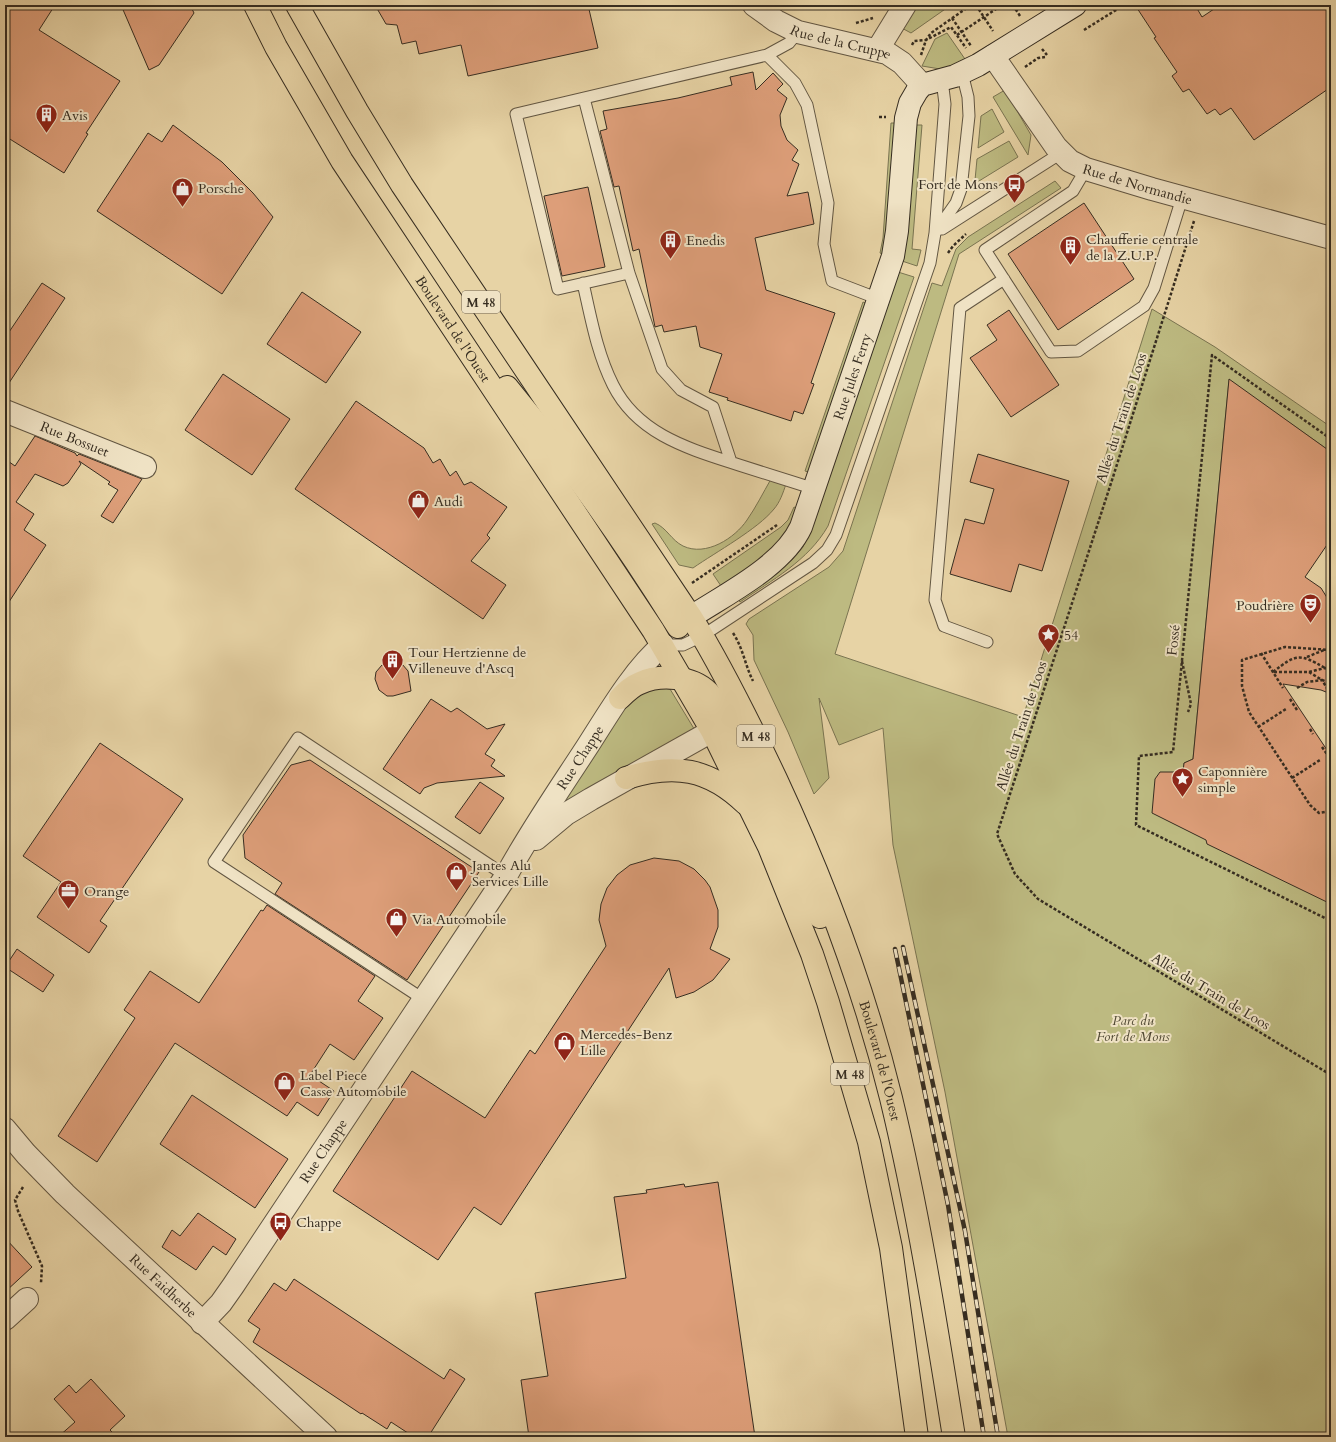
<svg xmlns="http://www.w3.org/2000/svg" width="1336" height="1442" viewBox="0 0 1336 1442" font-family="Cardo,serif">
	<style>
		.green { fill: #bdba81; stroke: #7a7451 }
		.building { fill: #dd9e79; stroke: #362d21 }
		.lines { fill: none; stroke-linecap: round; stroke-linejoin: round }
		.service-casing { stroke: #625642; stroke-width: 13 }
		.minor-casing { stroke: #625642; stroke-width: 24 }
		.secondary-casing { stroke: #362d21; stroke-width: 24 }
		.primary-casing { stroke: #362d21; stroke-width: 24 }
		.path { stroke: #362d21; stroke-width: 2.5; stroke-dasharray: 3 2; stroke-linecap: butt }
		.service { stroke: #efe2c4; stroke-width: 11 }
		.minor { stroke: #efe2c4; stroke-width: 22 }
		.secondary { stroke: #efe2c4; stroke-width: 22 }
		.primary { stroke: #e7d3a5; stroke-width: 22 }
		.rail-casing { stroke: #362d21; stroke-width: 4.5 }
		.rail { stroke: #efe2c4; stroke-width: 3; stroke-dasharray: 9; stroke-linecap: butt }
		.labels { text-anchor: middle; stroke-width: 4; stroke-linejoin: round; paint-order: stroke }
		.shield { fill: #efe2c4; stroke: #6e6352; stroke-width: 1 }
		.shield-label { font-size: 13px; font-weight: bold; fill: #362d21 }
		.street-label { font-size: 14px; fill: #362d21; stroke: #efe2c4 }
		.poi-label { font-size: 14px; fill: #362d21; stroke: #efe2c4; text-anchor: start }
		.park-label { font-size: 14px; font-style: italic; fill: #514934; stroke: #efe2c4 }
	</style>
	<rect width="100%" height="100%" fill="#e7d3a5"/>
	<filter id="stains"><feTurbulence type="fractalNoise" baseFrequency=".005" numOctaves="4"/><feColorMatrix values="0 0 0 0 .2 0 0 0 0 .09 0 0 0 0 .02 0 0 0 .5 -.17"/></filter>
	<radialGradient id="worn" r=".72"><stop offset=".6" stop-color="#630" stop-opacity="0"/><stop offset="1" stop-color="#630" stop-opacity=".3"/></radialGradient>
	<path class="green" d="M 910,5 L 951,5 L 911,33 L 898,26 Z
		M 947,33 L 967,62 L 940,69 L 922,66 L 935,39 Z
		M 1005,90 L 1031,135 L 1028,155 L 993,97 Z
		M 992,109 L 1004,132 L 978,148 L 981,116 Z
		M 891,123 L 896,123 L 884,255 L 880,253 L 883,238 Z
		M 915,125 L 922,125 L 912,249 L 921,250 L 917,266 L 902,261 Z
		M 1009,141 L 1018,157 L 979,181 L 975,180 L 977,159 Z
		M 1055,181 L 1061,188 L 959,254 L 835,654 L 1023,717 L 1152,309 L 1215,347 L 1331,427 L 1331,452 L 1229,380 L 1193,759 L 1184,763 L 1182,776 L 1331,904 L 1331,1437 L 1008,1437 L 945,1092 L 893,845 L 883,728 L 839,745 L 819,698 L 829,778 L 814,794 L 788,732 L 754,660 L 753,635 L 746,624 L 749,619 L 829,567 L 843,551 L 932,283 L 942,286 L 956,249 L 968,237 Z
		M 898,272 L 914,277 L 828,526 C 808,561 772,580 740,602 L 737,597 L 793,559 L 803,547 Z
		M 863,302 L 868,304 L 811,473 L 805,471 Z
		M 771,479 L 786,484 C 783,493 780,502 774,509 C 758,529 716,552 693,568 L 679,565 L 652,524 L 655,523 C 667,528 671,540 683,546 C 706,557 735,538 747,520 C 756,507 763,493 771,479 Z
		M 794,507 L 799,509 L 790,529 L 766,556 L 721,586 L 713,574 L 781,527 L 788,520 Z
		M 654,687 L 670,689 L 696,732 L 557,812 L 623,705 Z"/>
	<path class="building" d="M 5,5 L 55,5 L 39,30 L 120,81 L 86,133 L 88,134 L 64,173 L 5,136 Z
		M 121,5 L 190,5 L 194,13 L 159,65 L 149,70 Z
		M 375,5 L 588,5 L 598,48 L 468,76 L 461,45 L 419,54 L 416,41 L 402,44 L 397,25 L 386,24 Z
		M 1135,5 L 1195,5 L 1202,17 L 1220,5 L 1331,5 L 1331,87 L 1254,140 L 1231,108 L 1220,115 L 1215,109 L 1207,114 L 1189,89 L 1183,92 L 1172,76 L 1177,72 L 1154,38 L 1156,37 Z
		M 753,72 L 756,90 L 773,73 L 783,84 L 777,90 L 787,98 L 780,115 L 781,126 L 787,140 L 798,150 L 792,160 L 799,164 L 787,196 L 808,192 L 814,224 L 755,238 L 766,290 L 835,313 L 811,383 L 814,384 L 803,414 L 794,411 L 791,421 L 727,400 L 728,398 L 709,392 L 722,354 L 700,347 L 696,326 L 664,332 L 662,325 L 655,327 L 639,249 L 633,251 L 619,186 L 614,187 L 600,131 L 607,129 L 603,111 L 678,98 L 732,85 L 730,77 Z
		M 173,125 L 222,162 L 253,193 L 273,217 L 222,294 L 97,211 L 148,133 L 162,142 Z
		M 588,187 L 605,267 L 562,276 L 544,196 Z
		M 1084,203 L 1134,279 L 1058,330 L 1008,254 Z
		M 42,283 L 65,298 L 5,389 L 5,338 Z
		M 302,292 L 361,332 L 326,383 L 267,344 Z
		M 1009,310 L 1059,385 L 1011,417 L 970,358 L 997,340 L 987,325 Z
		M 223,374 L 290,419 L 252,475 L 185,430 Z
		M 1229,379 L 1331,452 L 1331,539 L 1305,577 L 1321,588 L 1331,604 L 1331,694 L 1321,690 L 1283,684 L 1331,756 L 1331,904 L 1207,844 L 1206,840 L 1152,813 L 1155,779 L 1160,772 L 1183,772 L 1184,763 L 1193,759 Z
		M 356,401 L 424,448 L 433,463 L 440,459 L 450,476 L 456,471 L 464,485 L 471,482 L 507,507 L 487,535 L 490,538 L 471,561 L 506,585 L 483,619 L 295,489 Z
		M 35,436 L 75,453 L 77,456 L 79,454 L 142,479 L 113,523 L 101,516 L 118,490 L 108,484 L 110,482 L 79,461 L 81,464 L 68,483 L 63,486 L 35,474 L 16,502 L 34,514 L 24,530 L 46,545 L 5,608 L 5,459 L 15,466 Z
		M 978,454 L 1069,481 L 1042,571 L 1019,564 L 1011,592 L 950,574 L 965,519 L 984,524 L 994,489 L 970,482 Z
		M 394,661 L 402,664 L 408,671 L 411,691 L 393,696 L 387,696 L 379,690 L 375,679 L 376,672 L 382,665 Z
		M 431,699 L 451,712 L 457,708 L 487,729 L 505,724 L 485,754 L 495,760 L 491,766 L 505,776 L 437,783 L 424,788 L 420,794 L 383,769 Z
		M 100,743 L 183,799 L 100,921 L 107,926 L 89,953 L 37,917 L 61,882 L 23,856 Z
		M 310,760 L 479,872 L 407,980 L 275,894 L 282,883 L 245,858 L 243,835 L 291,765 Z
		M 480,782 L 504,798 L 480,834 L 455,817 Z
		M 654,858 L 679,861 L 694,869 L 705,880 L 710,887 L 718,910 L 718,927 L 710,949 L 730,959 L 713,980 L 694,992 L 676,998 L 669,968 L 501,1225 L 474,1207 L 438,1260 L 333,1191 L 412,1071 L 485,1118 L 530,1050 L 535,1054 L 606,946 L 599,920 L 601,904 L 607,888 L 617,875 L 630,865 Z
		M 267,905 L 375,976 L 358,1001 L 383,1018 L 354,1060 L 330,1044 L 310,1075 L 334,1091 L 318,1116 L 297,1102 L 287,1116 L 175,1043 L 97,1162 L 58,1136 L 135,1018 L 124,1010 L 150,971 L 199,1003 L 261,910 L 263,911 Z
		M 17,949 L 54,975 L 43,992 L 5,967 Z
		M 192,1095 L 288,1159 L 255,1208 L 160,1144 Z
		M 718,1182 L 755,1437 L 529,1437 L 521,1380 L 548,1376 L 535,1293 L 626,1278 L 614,1197 L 647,1193 L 646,1190 L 684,1184 L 685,1187 Z
		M 198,1213 L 236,1239 L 226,1255 L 213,1246 L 196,1270 L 162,1247 L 172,1230 L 180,1236 Z
		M 5,1238 L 32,1267 L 5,1292 Z
		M 294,1279 L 444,1379 L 450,1369 L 465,1379 L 428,1437 L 414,1437 L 391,1422 L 387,1429 L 362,1413 L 361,1414 L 253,1342 L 260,1329 L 248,1321 L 274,1283 L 286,1291 Z
		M 91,1379 L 125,1416 L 110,1430 L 117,1437 L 58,1437 L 75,1422 L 54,1399 L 69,1385 L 76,1393 Z"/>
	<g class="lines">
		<defs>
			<path id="service" d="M 767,55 L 795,83 L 807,105 L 828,203 L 824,244 L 832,281 L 879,299
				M 584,98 L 629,273 L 662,369 L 681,390 L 713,407 L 731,462
				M 1086,169 L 1073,191 L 985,250 L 1051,352 L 1078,351 L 1144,306 L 1154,288 L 1182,198
				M 942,229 L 1061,153
				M 935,233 L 956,203 L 961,189 L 969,116 L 968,97 L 962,73
				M 629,273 L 558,289 L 516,114 L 767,55 L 789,43 L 798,32
				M 583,283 C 591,318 597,353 613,385 C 638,435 690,449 739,465 C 765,473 790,481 815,489
				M 987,642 L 944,626 L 935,600 L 960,308 L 1004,279
				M 663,645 L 683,645 L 702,636 L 813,563 L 827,550 L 836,535 L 930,263 L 935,233 L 945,104 L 942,80
				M 423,999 L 214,862 L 298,738 L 506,876"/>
			<g id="minor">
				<path id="s1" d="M 754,5 L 776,21 L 798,32 L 887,53 L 902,63 L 922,85"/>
				<path d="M 878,49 L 905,5"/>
				<path id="s2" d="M 993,56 L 1056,147 L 1070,161 L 1086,169 L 1152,189 L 1331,238"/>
				<path id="s3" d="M 5,411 L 145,467"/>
				<path d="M 536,839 L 566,814 L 591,799 L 712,731"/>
				<path id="s4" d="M 5,1129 L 26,1154 L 65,1194 L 326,1437"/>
				<path d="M 5,1319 L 27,1299"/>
				<path id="s5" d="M 202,1323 L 221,1303 L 233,1286 L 506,876 C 530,832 559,790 587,747 C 607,716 634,669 663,645"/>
			</g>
			<g id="secondary">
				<path id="s6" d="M 691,617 C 726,594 783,566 801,527 L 893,256 L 897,231 L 906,118 L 910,103 L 917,91 L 922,85 L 955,76 L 978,65 L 1075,5"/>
			</g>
			<g id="primary">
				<path id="s7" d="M 255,5 L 276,47 L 342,161 L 653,630 L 712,731 L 769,847 L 812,954 L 828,1002 L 869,1142 L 891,1248 L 917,1437"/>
				<path id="s8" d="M 297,5 L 357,111 L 402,185 L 691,617 C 723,669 750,724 776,779 C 824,882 864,988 891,1098 C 918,1210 936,1324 954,1437"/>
				<path d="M 507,387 C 569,462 626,544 678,627"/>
				<path d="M 620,698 C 626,692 632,686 640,683 C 660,674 692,676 708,692 C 716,700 720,712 726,721 L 820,917"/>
				<path d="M 626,778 C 674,763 709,768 746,804"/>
			</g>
		</defs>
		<use href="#service" class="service-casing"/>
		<use href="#minor" class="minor-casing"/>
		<use href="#secondary" class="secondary-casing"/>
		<use href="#primary" class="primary-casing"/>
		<path class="path" d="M 976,5 L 993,31
			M 1013,5 L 1020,16
			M 952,18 L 971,46
			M 856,23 L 873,18
			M 1084,30 L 1124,5
			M 957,35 L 1002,5
			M 912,45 L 914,41 L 926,40 L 951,27 L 966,48
			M 1042,49 L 1047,55
			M 921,55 L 926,40 L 931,33 L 971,5
			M 1025,67 L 1038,58 L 1045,57
			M 879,117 L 886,117
			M 1194,221 L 1113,477 L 997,834 L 1015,874 L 1038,899 L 1331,1075
			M 948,253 L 953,246 L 966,234
			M 1331,439 L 1212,355 L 1173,752 L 1139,756 L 1136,825 L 1331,921
			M 692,583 L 777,525
			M 733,633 C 743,648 745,665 753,681
			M 1331,650 L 1285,647 L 1242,660 L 1242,686 L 1249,712 L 1310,805 L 1319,813 L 1331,811
			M 1261,653 L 1283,688
			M 1307,657 L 1324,650
			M 1182,661 L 1191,704 L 1188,712
			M 1273,672 C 1296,654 1299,653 1325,668
			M 1274,672 L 1309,672 L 1325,668 L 1331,670
			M 1309,672 L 1322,680 L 1331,683
			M 1297,688 L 1307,682 L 1322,680 L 1330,693
			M 1290,699 L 1297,710
			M 1258,727 L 1286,709
			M 1310,729 L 1313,734
			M 1322,747 L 1331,760
			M 1292,778 L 1320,760
			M 23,1187 L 15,1200 L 18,1211 L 42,1266 L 41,1283"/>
		<use href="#service" class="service"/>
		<use href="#minor" class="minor"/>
		<use href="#secondary" class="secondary"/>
		<use href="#primary" class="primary"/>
		<defs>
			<path id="rail" d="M 903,947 L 965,1231 L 998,1437
				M 895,949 L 948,1205 L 984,1437"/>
		</defs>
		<use href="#rail" class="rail-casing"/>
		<use href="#rail" class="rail"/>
	</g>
	<defs>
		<symbol id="building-pin" viewBox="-11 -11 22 30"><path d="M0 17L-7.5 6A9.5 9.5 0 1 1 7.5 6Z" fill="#8f2418" stroke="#efe2c4"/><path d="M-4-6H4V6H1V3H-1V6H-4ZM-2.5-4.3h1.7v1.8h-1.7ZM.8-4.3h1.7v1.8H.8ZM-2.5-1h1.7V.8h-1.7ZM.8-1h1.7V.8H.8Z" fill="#fff"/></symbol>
		<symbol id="bus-pin" viewBox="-11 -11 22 30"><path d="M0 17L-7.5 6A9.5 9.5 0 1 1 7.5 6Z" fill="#8f2418" stroke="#efe2c4"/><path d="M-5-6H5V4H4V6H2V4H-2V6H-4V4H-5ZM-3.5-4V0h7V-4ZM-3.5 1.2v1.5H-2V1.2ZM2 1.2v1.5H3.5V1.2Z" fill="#fff"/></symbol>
		<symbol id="shop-pin" viewBox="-11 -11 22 30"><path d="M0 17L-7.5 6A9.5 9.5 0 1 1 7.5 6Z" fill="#8f2418" stroke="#efe2c4"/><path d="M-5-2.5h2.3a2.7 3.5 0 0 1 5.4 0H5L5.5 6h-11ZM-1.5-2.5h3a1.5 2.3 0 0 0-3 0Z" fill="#fff"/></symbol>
		<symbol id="theatre-pin" viewBox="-11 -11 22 30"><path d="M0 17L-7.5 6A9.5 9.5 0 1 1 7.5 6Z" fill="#8f2418" stroke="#efe2c4"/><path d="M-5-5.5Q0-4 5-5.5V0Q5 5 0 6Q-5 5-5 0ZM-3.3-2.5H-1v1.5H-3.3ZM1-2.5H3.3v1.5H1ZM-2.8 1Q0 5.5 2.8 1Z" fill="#fff"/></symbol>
		<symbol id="sight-pin" viewBox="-11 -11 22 30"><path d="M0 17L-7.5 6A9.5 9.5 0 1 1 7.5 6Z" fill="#8f2418" stroke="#efe2c4"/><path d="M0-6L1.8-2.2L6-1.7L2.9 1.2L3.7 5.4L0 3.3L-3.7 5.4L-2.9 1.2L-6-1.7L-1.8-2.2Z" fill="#fff"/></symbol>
		<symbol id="office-pin" viewBox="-11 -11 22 30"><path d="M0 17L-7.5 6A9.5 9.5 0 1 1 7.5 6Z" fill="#8f2418" stroke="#efe2c4"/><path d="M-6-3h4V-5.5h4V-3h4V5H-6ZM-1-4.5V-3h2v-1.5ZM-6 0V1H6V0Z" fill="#fff"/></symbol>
	</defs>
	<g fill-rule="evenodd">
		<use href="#building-pin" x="34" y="102" width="25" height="34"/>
		<use href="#bus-pin" x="1002" y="172" width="25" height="34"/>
		<use href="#shop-pin" x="170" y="176" width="25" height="34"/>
		<use href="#building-pin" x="658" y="228" width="25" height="34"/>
		<use href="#building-pin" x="1058" y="234" width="25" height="34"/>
		<use href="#shop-pin" x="406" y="488" width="25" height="34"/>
		<use href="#theatre-pin" x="1298" y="592" width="25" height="34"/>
		<use href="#sight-pin" x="1036" y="622" width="25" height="34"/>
		<use href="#building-pin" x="380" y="648" width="25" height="34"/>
		<use href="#sight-pin" x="1170" y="766" width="25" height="34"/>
		<use href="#shop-pin" x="444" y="860" width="25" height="34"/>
		<use href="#office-pin" x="56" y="878" width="25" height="34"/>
		<use href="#shop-pin" x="384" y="906" width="25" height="34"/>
		<use href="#shop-pin" x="552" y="1030" width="25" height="34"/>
		<use href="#shop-pin" x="272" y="1070" width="25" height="34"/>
		<use href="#bus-pin" x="268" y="1210" width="25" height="34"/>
	</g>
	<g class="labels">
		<g class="shield">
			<rect x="462" y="291" width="38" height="22" rx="3"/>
			<rect x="737" y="725" width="38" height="22" rx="3"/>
			<rect x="831" y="1063" width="38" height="22" rx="3"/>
		</g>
		<g class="shield-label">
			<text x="481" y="307">M 48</text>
			<text x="756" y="741">M 48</text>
			<text x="850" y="1079">M 48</text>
		</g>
		<g class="street-label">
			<text dy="5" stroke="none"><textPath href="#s1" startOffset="96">Rue de la Cruppe</textPath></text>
			<text dy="5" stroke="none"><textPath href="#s2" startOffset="202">Rue de Normandie</textPath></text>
			<text dy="5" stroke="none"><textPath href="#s7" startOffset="380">Boulevard de l'Ouest</textPath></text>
			<text dy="5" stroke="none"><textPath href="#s6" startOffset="303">Rue Jules Ferry</textPath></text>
			<text transform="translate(1121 418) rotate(-72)" y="5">Allée du Train de Loos</text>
			<text dy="5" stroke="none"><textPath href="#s3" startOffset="75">Rue Bossuet</textPath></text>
			<text transform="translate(1173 640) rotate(-84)" y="5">Fossé</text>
			<text transform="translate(1021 726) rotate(-72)" y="5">Allée du Train de Loos</text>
			<text dy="5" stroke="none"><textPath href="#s5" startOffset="681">Rue Chappe</textPath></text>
			<text transform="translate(1211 991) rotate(31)" y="5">Allée du Train de Loos</text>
			<text dy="5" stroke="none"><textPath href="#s8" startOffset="1212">Boulevard de l'Ouest</textPath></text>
			<text dy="5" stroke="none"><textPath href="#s5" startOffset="211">Rue Chappe</textPath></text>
			<text dy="5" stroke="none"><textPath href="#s4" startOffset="223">Rue Faidherbe</textPath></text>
		</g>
		<g class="poi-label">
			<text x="62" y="120">Avis</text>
			<text x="998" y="189" text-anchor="end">Fort de Mons</text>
			<text x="198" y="193">Porsche</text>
			<text x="1086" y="244">Chaufferie centrale<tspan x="1086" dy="16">de la Z.U.P.</tspan></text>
			<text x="686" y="245">Enedis</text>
			<text x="434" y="506">Audi</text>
			<text x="1294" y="610" text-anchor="end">Poudrière</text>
			<text x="1064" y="640">54</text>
			<text x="408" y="657">Tour Hertzienne de<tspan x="408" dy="16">Villeneuve d'Ascq</tspan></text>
			<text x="1198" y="776">Caponnière<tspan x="1198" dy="16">simple</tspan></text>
			<text x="472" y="870">Jantes Alu<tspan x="472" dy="16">Services Lille</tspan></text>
			<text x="84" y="896">Orange</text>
			<text x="412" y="924">Via Automobile</text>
			<text x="580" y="1039">Mercedes-Benz<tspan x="580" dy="16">Lille</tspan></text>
			<text x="300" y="1080">Label Piece<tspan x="300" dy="16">Casse Automobile</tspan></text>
			<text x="296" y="1227">Chappe</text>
		</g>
		<g class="park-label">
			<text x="1133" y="1025">Parc du<tspan x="1133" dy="16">Fort de Mons</tspan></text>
		</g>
	</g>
	<rect width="1336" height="1442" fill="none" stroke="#e7d3a5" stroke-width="20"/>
	<rect x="6" y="6" width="1324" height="1430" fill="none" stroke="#362d21" stroke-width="2"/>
	<rect x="10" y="10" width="1316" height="1422" fill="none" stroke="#362d21"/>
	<rect width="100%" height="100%" filter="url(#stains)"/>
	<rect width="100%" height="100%" fill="url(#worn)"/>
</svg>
